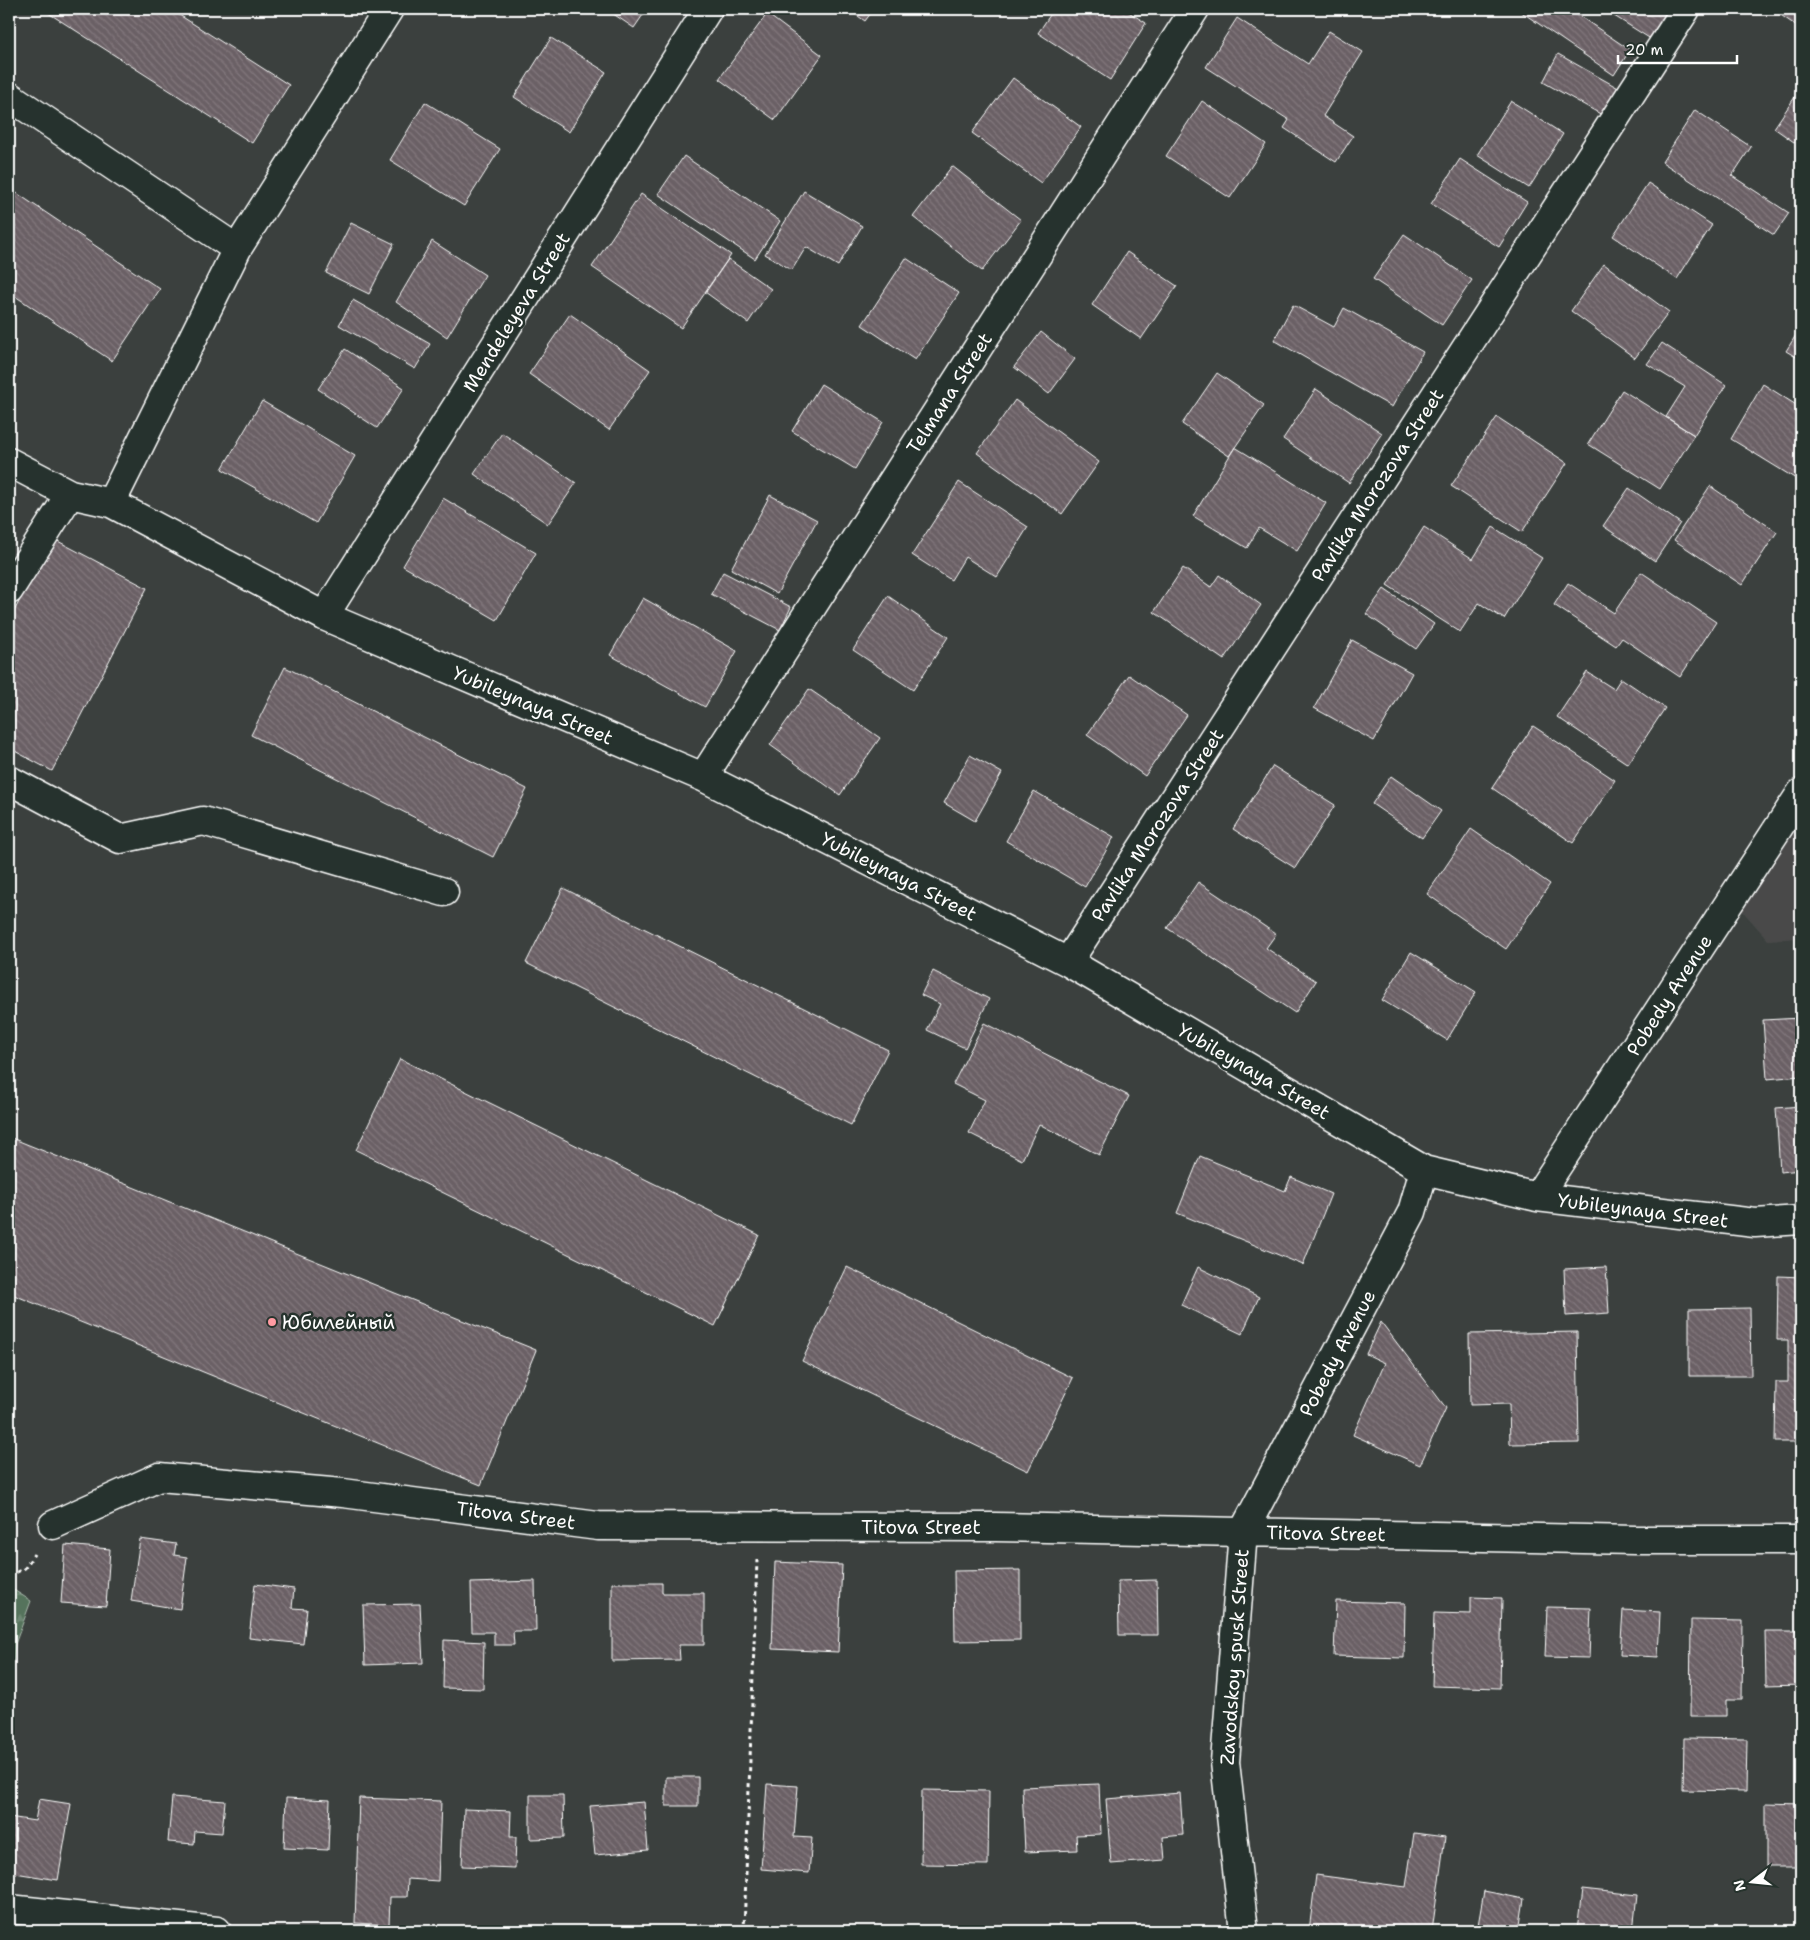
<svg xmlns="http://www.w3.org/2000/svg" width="1810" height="1940" viewBox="0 0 1810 1940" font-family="'Shantell Sans',sans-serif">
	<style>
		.built { fill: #494a4a }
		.forest { fill: url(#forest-firs); stroke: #aab9ad }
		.building { fill: url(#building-back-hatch); stroke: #fff }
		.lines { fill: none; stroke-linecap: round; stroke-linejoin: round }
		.minor-casing { stroke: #fff; stroke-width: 31 }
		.path { stroke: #fff; stroke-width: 3; stroke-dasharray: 4 4; stroke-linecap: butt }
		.minor { stroke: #26332d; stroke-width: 28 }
		.poi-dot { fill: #ff9aa2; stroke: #26332d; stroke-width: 2 }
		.labels { text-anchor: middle; stroke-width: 5; stroke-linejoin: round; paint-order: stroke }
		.street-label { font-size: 19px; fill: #fff; stroke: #26332d }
		.poi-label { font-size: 19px; fill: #fff; stroke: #26332d; text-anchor: start }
	</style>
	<defs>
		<pattern id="forest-firs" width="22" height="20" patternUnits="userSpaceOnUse" patternTransform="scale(1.25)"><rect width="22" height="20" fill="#55735b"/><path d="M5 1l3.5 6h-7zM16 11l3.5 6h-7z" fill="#6e8874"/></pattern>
		<pattern id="building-back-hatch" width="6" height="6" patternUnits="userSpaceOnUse" patternTransform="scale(1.25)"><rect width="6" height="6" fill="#6b6065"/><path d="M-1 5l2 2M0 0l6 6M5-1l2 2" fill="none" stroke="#81787c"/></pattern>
	</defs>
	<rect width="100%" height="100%" fill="#3b403e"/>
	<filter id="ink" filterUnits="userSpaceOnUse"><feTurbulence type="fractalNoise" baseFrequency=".02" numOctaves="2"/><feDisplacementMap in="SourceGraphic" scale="10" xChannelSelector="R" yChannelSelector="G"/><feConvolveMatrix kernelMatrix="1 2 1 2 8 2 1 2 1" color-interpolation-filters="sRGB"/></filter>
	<g filter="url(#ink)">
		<path class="built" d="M 1801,816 L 1801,938 L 1768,940 L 1739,907 Z"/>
		<path class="forest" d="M 9,1587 L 31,1601 L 15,1644 L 10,1700 L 9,1700 Z"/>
		<path class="building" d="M 42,9 L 170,9 L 289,85 L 252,143 Z
			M 606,9 L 647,9 L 634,28 Z
			M 848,9 L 874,9 L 865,21 Z
			M 1054,9 L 1124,9 L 1146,23 L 1110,80 L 1038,33 Z
			M 1517,9 L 1569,9 L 1630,50 L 1614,75 Z
			M 1603,9 L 1673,9 L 1654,41 Z
			M 1772,9 L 1801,9 L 1801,29 Z
			M 767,14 L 822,55 L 775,120 L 719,79 Z
			M 1237,18 L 1308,64 L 1329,31 L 1363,52 L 1323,116 L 1353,136 L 1336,162 L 1284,128 L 1289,120 L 1206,67 Z
			M 551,38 L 606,72 L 569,132 L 514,97 Z
			M 1558,54 L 1629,94 L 1613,121 L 1543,82 Z
			M 1013,78 L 1081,127 L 1041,183 L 972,133 Z
			M 1801,88 L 1801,147 L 1774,128 Z
			M 1202,101 L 1266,144 L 1230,198 L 1166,156 Z
			M 1511,101 L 1563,134 L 1529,188 L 1477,155 Z
			M 425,102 L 500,149 L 464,206 L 390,160 Z
			M 1695,110 L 1751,147 L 1732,176 L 1789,213 L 1774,235 L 1662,162 Z
			M 684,156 L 780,221 L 755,259 L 658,194 Z
			M 1460,159 L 1527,202 L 1499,247 L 1431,204 Z
			M 952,166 L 1021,220 L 982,271 L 913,217 Z
			M 1648,183 L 1712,225 L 1677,279 L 1613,236 Z
			M 9,188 L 160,289 L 112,361 L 9,292 Z
			M 804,191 L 862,226 L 838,266 L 806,247 L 792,270 L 765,254 Z
			M 641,194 L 731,255 L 681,328 L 592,267 Z
			M 351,223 L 394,244 L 369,294 L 326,273 Z
			M 1404,234 L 1472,280 L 1442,325 L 1373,279 Z
			M 432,241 L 485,275 L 447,337 L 396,302 Z
			M 1127,252 L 1177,286 L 1141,339 L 1092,305 Z
			M 906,258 L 959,293 L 915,360 L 862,325 Z
			M 728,259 L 771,289 L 748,323 L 705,292 Z
			M 1604,264 L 1669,312 L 1635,358 L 1571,311 Z
			M 353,300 L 430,344 L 415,369 L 339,325 Z
			M 1293,305 L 1334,327 L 1344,308 L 1423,352 L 1392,407 L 1274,340 Z
			M 570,314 L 650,370 L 609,430 L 529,374 Z
			M 1801,327 L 1801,360 L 1786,351 Z
			M 1041,332 L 1075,359 L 1049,394 L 1014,367 Z
			M 1662,343 L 1726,385 L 1694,435 L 1666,417 L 1685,387 L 1647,364 Z
			M 345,349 L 404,388 L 377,428 L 318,389 Z
			M 1217,373 L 1264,405 L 1229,456 L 1182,424 Z
			M 821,384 L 883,422 L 855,469 L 792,431 Z
			M 1763,384 L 1801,408 L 1801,482 L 1731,439 Z
			M 1316,389 L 1382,433 L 1349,483 L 1283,439 Z
			M 1622,390 L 1694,435 L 1660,489 L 1588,444 Z
			M 1015,400 L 1099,462 L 1062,514 L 977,453 Z
			M 262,401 L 355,456 L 316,523 L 222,469 Z
			M 1497,417 L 1567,463 L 1522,532 L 1451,486 Z
			M 502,433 L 576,483 L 548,524 L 474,474 Z
			M 1235,447 L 1326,503 L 1297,551 L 1259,528 L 1247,548 L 1193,516 Z
			M 959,482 L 1028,527 L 997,577 L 965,557 L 951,580 L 912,555 Z
			M 1710,486 L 1777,532 L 1742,585 L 1674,540 Z
			M 1629,488 L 1680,523 L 1655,561 L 1603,526 Z
			M 770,495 L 817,520 L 777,594 L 731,569 Z
			M 443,498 L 536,553 L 497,620 L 403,566 Z
			M 1424,527 L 1473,559 L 1493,527 L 1542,558 L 1504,619 L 1479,603 L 1460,632 L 1387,585 Z
			M 52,538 L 147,588 L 52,771 L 9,748 L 9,621 Z
			M 1183,568 L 1211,587 L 1219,575 L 1261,605 L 1224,660 L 1154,612 Z
			M 723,572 L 791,607 L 780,630 L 711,594 Z
			M 1641,572 L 1716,622 L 1680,677 L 1622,638 L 1616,646 L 1554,605 L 1568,583 L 1614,613 Z
			M 1384,589 L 1434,624 L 1416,649 L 1366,614 Z
			M 888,596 L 948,637 L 913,690 L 853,650 Z
			M 643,598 L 737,651 L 705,707 L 610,655 Z
			M 1352,640 L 1412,673 L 1374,741 L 1314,708 Z
			M 285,667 L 527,789 L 493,857 L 251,735 Z
			M 1587,672 L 1614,689 L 1621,678 L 1665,708 L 1628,764 L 1557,717 Z
			M 1129,675 L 1187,715 L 1145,776 L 1087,735 Z
			M 809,689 L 880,738 L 840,795 L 770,745 Z
			M 1533,726 L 1615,780 L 1573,843 L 1492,788 Z
			M 970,755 L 1002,773 L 975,821 L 944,803 Z
			M 1273,766 L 1335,805 L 1295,868 L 1233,829 Z
			M 1391,776 L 1441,811 L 1422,838 L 1372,804 Z
			M 1034,791 L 1114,837 L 1085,887 L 1006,841 Z
			M 1471,829 L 1550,884 L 1506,949 L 1427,894 Z
			M 1198,882 L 1276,934 L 1266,948 L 1316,981 L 1295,1013 L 1167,928 Z
			M 563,888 L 888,1050 L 851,1125 L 526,963 Z
			M 1411,952 L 1476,992 L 1447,1040 L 1382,1000 Z
			M 933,971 L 989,999 L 965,1048 L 927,1030 L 940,1004 L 921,995 Z
			M 1801,1018 L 1801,1076 L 1767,1079 L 1763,1020 Z
			M 984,1023 L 1129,1096 L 1099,1155 L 1039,1124 L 1022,1160 L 969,1133 L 985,1100 L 953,1084 Z
			M 400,1059 L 759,1235 L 715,1326 L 356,1150 Z
			M 1801,1106 L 1801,1170 L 1780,1172 L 1776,1108 Z
			M 9,1137 L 536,1350 L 481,1485 L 9,1293 Z
			M 1200,1156 L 1285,1191 L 1291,1177 L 1331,1194 L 1303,1265 L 1177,1213 Z
			M 847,1267 L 1073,1378 L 1028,1471 L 802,1361 Z
			M 1198,1267 L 1259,1297 L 1242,1334 L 1181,1305 Z
			M 1606,1267 L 1609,1313 L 1566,1316 L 1564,1269 Z
			M 1778,1276 L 1801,1277 L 1801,1442 L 1775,1442 L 1776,1382 L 1788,1382 L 1788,1340 L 1777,1340 Z
			M 1750,1308 L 1751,1376 L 1689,1376 L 1689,1309 Z
			M 1381,1322 L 1446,1408 L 1420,1465 L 1353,1435 L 1385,1363 L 1366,1354 Z
			M 1577,1332 L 1579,1443 L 1510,1444 L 1509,1404 L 1470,1405 L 1469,1334 Z
			M 140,1539 L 176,1544 L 174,1555 L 187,1557 L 180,1609 L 131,1601 Z
			M 65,1545 L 110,1549 L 106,1606 L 61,1603 Z
			M 775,1562 L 842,1565 L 838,1652 L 772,1649 Z
			M 1020,1570 L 1020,1640 L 955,1641 L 954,1571 Z
			M 1157,1580 L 1158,1635 L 1119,1635 L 1118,1581 Z
			M 535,1581 L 536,1631 L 513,1631 L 514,1645 L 494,1645 L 494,1632 L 472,1632 L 471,1583 Z
			M 612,1583 L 662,1583 L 662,1593 L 704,1593 L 704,1645 L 679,1645 L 680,1660 L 612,1661 Z
			M 255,1584 L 294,1589 L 292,1608 L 307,1609 L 303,1644 L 249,1638 Z
			M 1471,1597 L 1502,1598 L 1500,1688 L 1432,1686 L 1434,1613 L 1471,1614 Z
			M 1336,1601 L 1405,1603 L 1404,1658 L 1334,1656 Z
			M 420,1604 L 423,1663 L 365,1665 L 363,1605 Z
			M 1547,1607 L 1591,1608 L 1589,1658 L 1545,1657 Z
			M 1623,1610 L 1660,1612 L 1658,1657 L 1620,1655 Z
			M 1691,1620 L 1743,1621 L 1742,1700 L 1726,1700 L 1726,1716 L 1690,1716 Z
			M 1765,1631 L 1801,1631 L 1801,1685 L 1766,1686 Z
			M 444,1640 L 484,1642 L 483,1689 L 443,1688 Z
			M 1684,1738 L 1747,1739 L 1746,1791 L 1683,1790 Z
			M 666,1777 L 698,1777 L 698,1806 L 666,1806 Z
			M 767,1784 L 798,1786 L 794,1837 L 812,1838 L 809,1873 L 761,1869 Z
			M 1099,1784 L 1101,1834 L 1076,1835 L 1077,1850 L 1025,1852 L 1022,1787 Z
			M 922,1790 L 989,1791 L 988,1865 L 921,1864 Z
			M 1180,1793 L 1183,1835 L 1163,1837 L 1165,1860 L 1111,1864 L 1106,1799 Z
			M 530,1795 L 563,1795 L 564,1838 L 530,1839 Z
			M 172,1797 L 225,1801 L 222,1833 L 195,1831 L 194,1844 L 168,1842 Z
			M 286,1798 L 330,1800 L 328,1850 L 284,1848 Z
			M 359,1798 L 441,1801 L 438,1881 L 408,1879 L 407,1897 L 390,1897 L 389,1925 L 355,1923 Z
			M 39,1799 L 71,1804 L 58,1880 L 9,1872 L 9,1817 L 35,1821 Z
			M 644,1802 L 648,1850 L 595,1855 L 590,1806 Z
			M 1766,1803 L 1801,1804 L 1801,1867 L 1766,1867 Z
			M 464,1809 L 511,1811 L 510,1837 L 516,1837 L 515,1868 L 462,1866 Z
			M 1414,1833 L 1445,1837 L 1432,1931 L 1309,1931 L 1316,1875 L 1406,1887 Z
			M 1582,1889 L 1637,1895 L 1633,1931 L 1577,1931 Z
			M 1484,1891 L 1524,1899 L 1519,1931 L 1477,1931 Z"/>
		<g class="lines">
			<defs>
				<path id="minor" d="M 9,96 L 237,249
					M 9,462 L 70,494 L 111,503 L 324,616 L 703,777 L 1068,962 L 1424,1170 L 1537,1197 L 1755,1223 L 1801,1220
					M 111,503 L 237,249 L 389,9
					M 9,590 L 70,494
					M 324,616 L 708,9
					M 703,777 L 1195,9
					M 9,780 L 120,839 L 203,821 L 444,892
					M 1068,962 L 1686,9
					M 1537,1197 L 1801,793
					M 53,1525 L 159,1477 L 343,1493 L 598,1526 L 995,1527 L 1635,1540 L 1801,1540
					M 9,1909 L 217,1931
					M 1244,1931 L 1225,1762 L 1243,1532 L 1412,1212 L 1424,1170"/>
			</defs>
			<use href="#minor" class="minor-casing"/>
			<path class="path" d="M 9,1576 L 25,1568 L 34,1554
				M 744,1931 L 757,1560"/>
			<use href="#minor" class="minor"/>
		</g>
	</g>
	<circle class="poi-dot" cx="272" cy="1322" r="5"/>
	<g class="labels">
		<g class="street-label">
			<text transform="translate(516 312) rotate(-58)" y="7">Mendeleyeva Street</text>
			<text transform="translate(949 393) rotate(-57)" y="7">Telmana Street</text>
			<text transform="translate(1377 485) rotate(-57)" y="7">Pavlika Morozova Street</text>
			<text transform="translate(533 705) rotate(23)" y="7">Yubileynaya Street</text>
			<text transform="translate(1157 825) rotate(-57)" y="7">Pavlika Morozova Street</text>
			<text transform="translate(899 876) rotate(27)" y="7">Yubileynaya Street</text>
			<text transform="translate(1669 995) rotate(-57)" y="7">Pobedy Avenue</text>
			<text transform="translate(1254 1071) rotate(30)" y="7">Yubileynaya Street</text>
			<text transform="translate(1643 1210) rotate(7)" y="7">Yubileynaya Street</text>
			<text transform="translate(1337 1353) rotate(-62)" y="7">Pobedy Avenue</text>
			<text transform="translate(516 1515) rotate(7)" y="7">Titova Street</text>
			<text x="921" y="1534">Titova Street</text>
			<text transform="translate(1326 1533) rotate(1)" y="7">Titova Street</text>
			<text transform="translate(1234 1657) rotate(-86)" y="7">Zavodskoy spusk Street</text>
		</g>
		<g class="poi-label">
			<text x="282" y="1329">Юбилейный</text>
		</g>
	</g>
	<rect width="1810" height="1940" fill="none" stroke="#26332d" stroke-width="30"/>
	<rect x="15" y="15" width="1780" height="1910" fill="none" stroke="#fff" stroke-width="2" filter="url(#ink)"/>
	<g transform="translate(1752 1882) rotate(254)" stroke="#26332d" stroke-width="4" paint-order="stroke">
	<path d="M0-4L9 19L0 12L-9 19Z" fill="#ffffff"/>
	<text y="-8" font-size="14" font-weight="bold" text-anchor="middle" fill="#ffffff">N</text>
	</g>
	<path d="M1618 55v8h119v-8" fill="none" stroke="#ffffff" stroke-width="2.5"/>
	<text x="1625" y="55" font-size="15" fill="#ffffff" stroke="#26332d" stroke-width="4" paint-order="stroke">20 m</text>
</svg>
